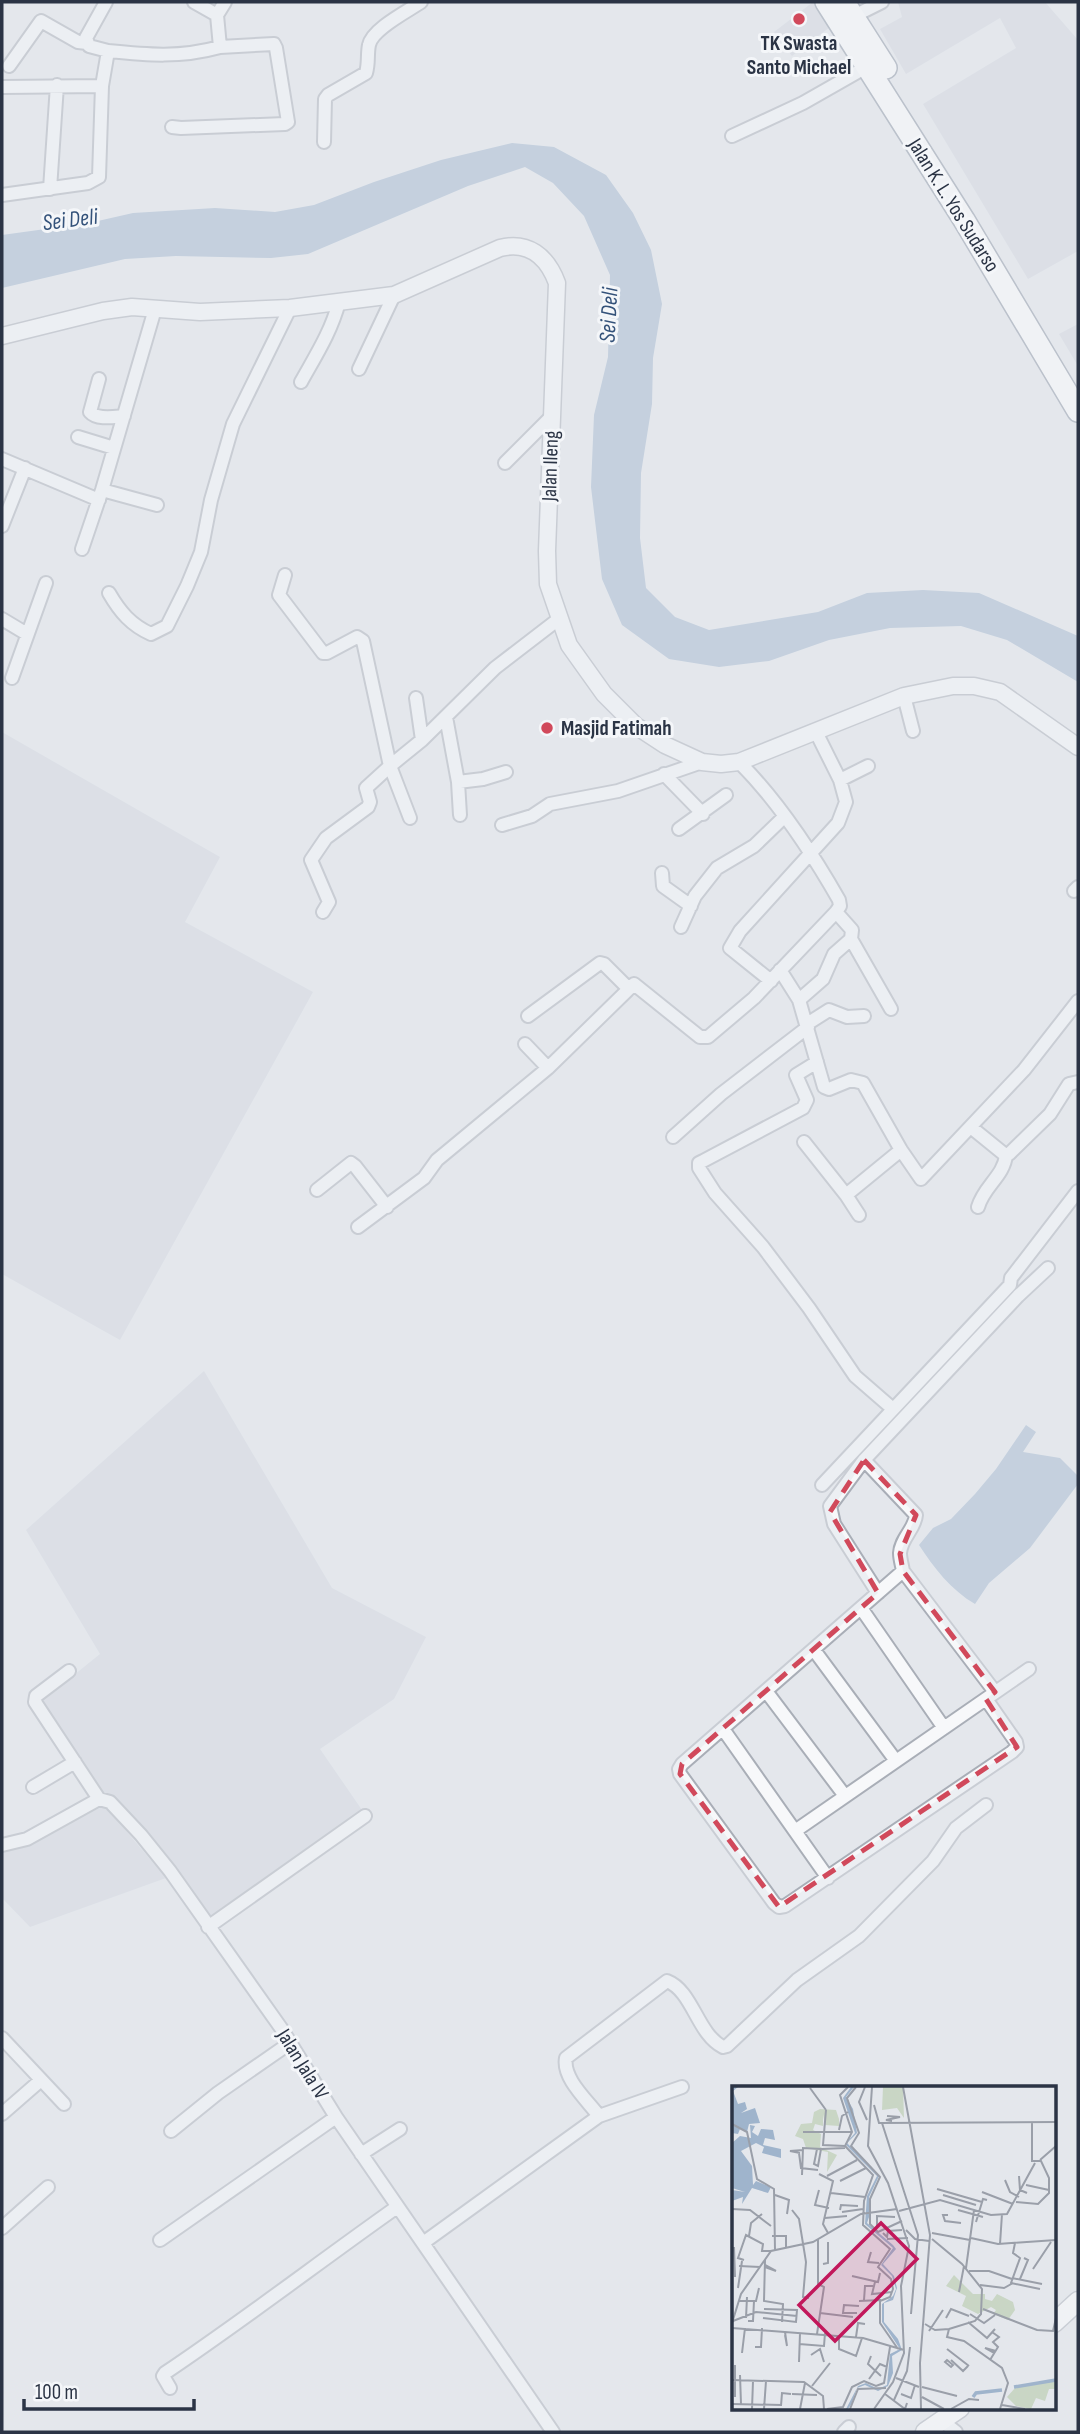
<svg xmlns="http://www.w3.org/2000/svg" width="1080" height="2434" viewBox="0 0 1080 2434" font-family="'Sofia Sans Condensed',sans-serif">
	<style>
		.built { fill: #d2d6de }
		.water { fill: #9fb4cc }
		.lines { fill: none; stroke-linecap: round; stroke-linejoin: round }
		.minor-casing { stroke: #a9aeb7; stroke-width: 16 }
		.tertiary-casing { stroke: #a9aeb7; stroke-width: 19 }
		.secondary-casing { stroke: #a9aeb7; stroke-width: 21 }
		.trunk-casing { stroke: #8b94a3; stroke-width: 24 }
		.minor { stroke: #f7f8fa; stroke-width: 12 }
		.tertiary { stroke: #f7f8fa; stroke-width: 16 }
		.secondary { stroke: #fff; stroke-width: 18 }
		.trunk { stroke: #fff; stroke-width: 21 }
		.marked { fill: none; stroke: #d1495b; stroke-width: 5; stroke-dasharray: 14 9; stroke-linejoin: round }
		.poi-dot { fill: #d1495b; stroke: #f4f6f9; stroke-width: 2.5 }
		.labels { text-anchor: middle; stroke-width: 6; stroke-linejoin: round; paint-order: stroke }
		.poi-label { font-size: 21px; font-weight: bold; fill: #2b3445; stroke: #f4f6f9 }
		.street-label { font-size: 21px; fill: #2b3445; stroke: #f4f6f9 }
		.water-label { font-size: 23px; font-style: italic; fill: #34527a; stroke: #f4f6f9 }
		.inset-river { fill: none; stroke: #9fb4cc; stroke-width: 3.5 }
		.inset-road { fill: none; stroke: #9a9fa9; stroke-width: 2 }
		.view { fill: #c2185b; fill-opacity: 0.15; stroke: #c2185b; stroke-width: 3.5 }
		.inset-edge { fill: none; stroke: #2b3445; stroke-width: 3.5 }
	</style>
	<rect width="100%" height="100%" fill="#e4e7ec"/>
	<path class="built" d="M 813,2 L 817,2 L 834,24 L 792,56 L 774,32 Z
		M 898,2 L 1045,2 L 1078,40 L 1078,251 L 1028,279 L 923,104 L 1016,48 L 1000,18 L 906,74 L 880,29 L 902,17 Z
		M 1078,324 L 1078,366 L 1059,334 Z
		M 2,732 L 220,857 L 185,922 L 313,992 L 120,1340 L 2,1274 Z
		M 204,1371 L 332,1588 L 426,1637 L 394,1699 L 320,1749 L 362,1810 L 210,1921 L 94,1792 L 38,1704 L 100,1654 L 26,1530 Z
		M 105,1806 L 166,1878 L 30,1927 L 2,1898 L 2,1847 Z"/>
	<path class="water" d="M 512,143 L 554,147 L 606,175 L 633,213 L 651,250 L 662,304 L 653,358 L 652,404 L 641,473 L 640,538 L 646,588 L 675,617 L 709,630 L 818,612 L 867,593 L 923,590 L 979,593 L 1078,636 L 1078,682 L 1007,640 L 961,626 L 890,628 L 829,640 L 769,661 L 719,667 L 669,659 L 622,625 L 602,579 L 591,487 L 594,415 L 608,357 L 610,275 L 584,216 L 553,183 L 525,167 L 468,186 L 308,254 L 271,258 L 176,256 L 125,259 L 2,288 L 2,235 L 89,223 L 133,213 L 215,208 L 275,212 L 314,205 L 374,182 L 441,160 Z
		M 1026,1425 L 1036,1432 L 1023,1452 L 1060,1458 L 1078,1476 L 1078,1484 L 1030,1548 L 989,1583 L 975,1604 C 951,1590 934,1568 919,1545 L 933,1528 L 951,1519 L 975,1494 L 996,1469 Z"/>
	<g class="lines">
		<defs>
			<path id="minor" d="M 194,2 L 217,15
				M 854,16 L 882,2
				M 108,51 C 148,55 180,58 220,47
				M 9,66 L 41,21 L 78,42 L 87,43
				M 2,87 L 102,86
				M 172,127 L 181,128 L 285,124 L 288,122 L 276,48 L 274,44 L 220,47 L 217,15 L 225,2
				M 732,136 L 803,103 L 868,66
				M 324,142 L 325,99 L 328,95 L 366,73 C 369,63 367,54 369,45 C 372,29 408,11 421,2
				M 50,189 L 57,85
				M 2,195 L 88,183 L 99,177 L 102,86 L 108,51 L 89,46 L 86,38 L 106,2
				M 359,369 L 394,295
				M 99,379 L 90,412 C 97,420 113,417 124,416
				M 301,382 C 316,355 331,332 339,302
				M 78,437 L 114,448
				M 2,459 L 99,500
				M 505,463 L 552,416
				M 102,490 L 157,505
				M 2,526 L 25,468
				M 82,549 L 102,490 L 155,309
				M 285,575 L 279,595 L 323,653 L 327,653 L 357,637 L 363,641 L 390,766 L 422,740 L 495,668 L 560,618
				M 109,593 C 120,612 131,625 151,634 L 167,626 L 187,586 L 201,552 L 211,500 L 233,424 L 290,308
				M 2,619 L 27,634
				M 12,678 L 46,583
				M 904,696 L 913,731
				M 416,698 L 422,740
				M 446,717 L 458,782 L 483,779 L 506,772
				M 816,732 L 840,780 L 868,766
				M 664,774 L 703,814
				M 458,782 L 460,815
				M 502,825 L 532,816 L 550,804 L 618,791 L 702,762
				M 679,829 L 726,795
				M 662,873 L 663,886 L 691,906
				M 1074,891 L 1078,887
				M 323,912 L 329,902 L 311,860 L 326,838 L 368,807 L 370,802 L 366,788 L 390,766 L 410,818
				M 836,912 L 852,930 L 851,939 L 891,1009
				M 681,927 L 695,896 L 717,868 L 754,846 L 784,817
				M 780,970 L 799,1000 L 824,1087 L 829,1089 L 851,1080 L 863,1083 L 901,1150 L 921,1179 L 1024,1070 L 1078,1001
				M 771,981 L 730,948 L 740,931 L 838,823 L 846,802 L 840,780
				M 799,1000 L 823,979 L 834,954 L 851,939
				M 528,1016 L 600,963 L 604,964 L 629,989
				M 807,1024 L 829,1010 L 847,1017 L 864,1016
				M 525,1044 L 548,1068
				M 817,1062 L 796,1075 L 807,1100 L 803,1108 L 703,1161 L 699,1163 L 699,1168 L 715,1193 L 763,1247 L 809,1308 L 855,1376 L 893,1409
				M 972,1128 L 1004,1154 L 1009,1154 L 1050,1114 L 1069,1084 L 1078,1082
				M 673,1137 L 721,1094 L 808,1027
				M 804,1142 L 846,1195
				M 317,1190 L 351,1163 L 355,1166 L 387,1207
				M 978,1207 C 984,1186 1004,1176 1006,1155
				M 859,1215 L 846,1195 L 901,1150
				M 358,1227 L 424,1178 L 437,1160 L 548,1068 L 634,984 L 700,1037 L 708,1037 L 754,998 L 836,912 L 840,906 L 839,900 C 811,851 779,802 739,762
				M 864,1460 L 916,1515 C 915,1529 901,1538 900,1553 C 900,1559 902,1565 903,1571 L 995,1692
				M 822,1485 L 1010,1285 L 1011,1278 L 1078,1191
				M 903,1571 L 682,1764 L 679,1769 L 680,1774 L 774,1903 L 779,1907 L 785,1906 L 1012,1752 L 1017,1747 L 1016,1742 L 986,1699
				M 878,1593 L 834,1524 L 830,1506 L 864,1460 L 1018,1296 L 1048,1268
				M 861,1608 L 944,1728
				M 814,1650 L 896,1761
				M 69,1671 L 36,1696 L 35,1702 L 99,1799
				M 766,1691 L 845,1796
				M 723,1729 L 828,1878
				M 33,1787 L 75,1762
				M 795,1831 L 1029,1669
				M 2,1845 L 27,1839 L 99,1799 L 110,1802 L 141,1835 L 170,1871 L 281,2028 L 336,2117 L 553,2432
				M 208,1927 L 365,1816
				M 2,2038 L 64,2104
				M 2,2114 L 41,2080
				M 599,2116 L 682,2087
				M 171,2131 L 218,2093 L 290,2043
				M 361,2154 L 400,2129
				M 2,2228 L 48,2187
				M 160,2240 L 336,2117
				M 423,2243 L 599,2116 C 587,2100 562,2078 566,2058 L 667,1981 C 693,1991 697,2034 723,2047 L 727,2046 L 797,1980 L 859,1936 L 933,1861 L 956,1828 L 986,1805
				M 170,2388 L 163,2376 L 165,2373 C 244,2320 319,2262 397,2207
				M 942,2421 L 956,2432
				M 844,2432 L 849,2427"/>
			<path id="tertiary" d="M 2,336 L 103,311 L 132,307 L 200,312 L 290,308 L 394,295 L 500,248 C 528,241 547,256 557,283 L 547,551 L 548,584 L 569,645 L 604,694 L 636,726 L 665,745 L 702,762 L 721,764 L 739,762 L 904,696 L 953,686 L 974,686 L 1000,692 L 1078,747"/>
			<path id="secondary" d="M 1054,2323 L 1078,2301
				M 925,2432 L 960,2408"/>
			<path id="trunk" d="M 826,2 L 964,220 L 1078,411
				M 844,2 L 886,68"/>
		</defs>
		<use href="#minor" class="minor-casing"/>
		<use href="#tertiary" class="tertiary-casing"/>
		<use href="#secondary" class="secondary-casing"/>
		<use href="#trunk" class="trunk-casing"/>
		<use href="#minor" class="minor"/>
		<use href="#tertiary" class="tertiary"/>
		<use href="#secondary" class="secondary"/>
		<use href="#trunk" class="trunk"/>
	</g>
	<path d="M0 0H1080V2434H0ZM 864,1460 L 916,1515 L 900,1554 L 903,1571 L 995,1692 L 986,1699 L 1017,1747 L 779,1907 L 680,1774 L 682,1764 L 878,1593 L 830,1512 Z" fill="#e4e7ec" fill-opacity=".55" fill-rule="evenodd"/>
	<path class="marked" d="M 864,1460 L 916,1515 L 900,1554 L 903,1571 L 995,1692 L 986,1699 L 1017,1747 L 779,1907 L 680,1774 L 682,1764 L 878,1593 L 830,1512 Z"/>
	<g class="poi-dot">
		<circle cx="799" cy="19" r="7"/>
		<circle cx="547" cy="728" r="7"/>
	</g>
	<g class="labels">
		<g class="poi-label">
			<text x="799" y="50">TK Swasta<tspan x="799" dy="24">Santo Michael</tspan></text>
			<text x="561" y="735" text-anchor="start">Masjid Fatimah</text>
		</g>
		<g class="street-label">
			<text transform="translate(954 205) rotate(58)" y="7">Jalan K. L. Yos Sudarso</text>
			<text transform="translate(550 466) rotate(-88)" y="7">Jalan Ileng</text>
			<text transform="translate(303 2064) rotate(58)" y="7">Jalan Jala IV</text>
		</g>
		<g class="water-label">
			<text transform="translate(70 219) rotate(-7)" y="8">Sei Deli</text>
			<text transform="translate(608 315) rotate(-87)" y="8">Sei Deli</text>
		</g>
	</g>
	<g transform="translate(732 2086)">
		<rect width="324" height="324" fill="#e4e7ec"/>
		<path d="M 151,1 L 171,1 L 172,32 L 165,22 L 150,24 ZM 88,23 L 104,24 L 107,33 L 107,40 L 93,39 L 91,28 L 91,40 L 83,38 L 81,44 L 89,48 L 88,61 L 105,69 L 95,86 L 96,66 L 74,62 L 71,53 L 63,50 L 69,38 L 80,37 L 82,26 ZM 222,189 L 241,208 L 253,208 L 253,213 L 260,215 L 265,208 L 281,216 L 283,224 L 276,234 L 261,228 L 264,224 L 259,221 L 246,228 L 230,220 L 234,210 L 214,200 ZM 324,294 L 324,303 L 317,303 L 313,315 L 304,312 L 299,323 L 284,320 L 275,311 L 283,302 Z" fill="#c9d6c5"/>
		<path d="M 0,1 L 6,1 L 1,5 L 6,18 L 13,16 L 15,23 L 9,27 L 23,22 L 28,37 L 17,38 L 15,46 L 8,43 L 6,48 L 0,47 ZM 119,1 L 122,1 L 114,11 L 121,23 L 125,47 L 115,57 L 147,90 L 137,111 L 138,128 L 135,137 L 161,159 L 164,163 L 151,178 L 162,190 L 165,202 L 161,214 L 152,217 L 152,236 L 166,253 L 170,264 L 160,270 L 161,287 L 156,300 L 146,305 L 133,299 L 125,302 L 120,317 L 116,323 L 114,323 L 126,300 L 134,297 L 146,303 L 155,299 L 158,268 L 168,263 L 150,236 L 150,218 L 161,210 L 164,203 L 160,190 L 149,179 L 161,162 L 133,138 L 135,110 L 145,90 L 113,58 L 123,47 L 111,12 ZM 18,39 L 23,40 L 20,46 L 26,50 L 29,43 L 41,44 L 43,54 L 33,52 L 31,59 L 49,63 L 49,72 L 30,67 L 32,61 L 24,57 L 9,65 L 20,80 L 21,99 L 24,95 L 39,101 L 36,107 L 20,102 L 10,118 L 11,111 L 0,115 L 0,104 L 13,106 L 0,102 L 0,57 L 8,50 L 19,52 Z" fill="#9fb4cc"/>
		<path class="inset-river" d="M 282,301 L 324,294M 241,311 L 244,307 L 270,304"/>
		<path class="inset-road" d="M 116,1 L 108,9 L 120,46 L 113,60 L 141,89 L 132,115 L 131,139 L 158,163 L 146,181 L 159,193 L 161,203 L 158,211 L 148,215 L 148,237 L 166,263M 124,1 L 115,12 L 127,47 L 119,60 L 148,91 L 138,113 L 138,138 L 146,146 L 170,135M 133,1 L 127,16 L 135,34M 140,1 L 136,60 L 156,97 L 177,160 L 169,200 L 172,267 L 161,296 L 142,323M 171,1 L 198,149 L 188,277 L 189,323M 78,2 L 94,24M 142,19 L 147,37 L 324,36M 94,24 L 91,59 L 113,60M 155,30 L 168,31 L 154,34 L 160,35M 150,37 L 186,149 L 179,228M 0,38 L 15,46 L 25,93 L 42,103 L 43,164M 107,44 L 110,30 L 116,26M 71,46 L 120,46M 90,63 L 113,62M 67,67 L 69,82 L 86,84M 68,67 L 58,65 L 71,64M 308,74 L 324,60M 87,88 L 101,95 L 91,138 L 96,147M 70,89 L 71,62 L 89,63 L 86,80 L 82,78 L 85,63M 95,90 L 125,74M 287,90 L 288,104 L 295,107M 273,94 L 278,106 L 287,111M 108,95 L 134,82M 294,99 L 317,104M 205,103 L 250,116M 87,104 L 83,119 L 97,122M 250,106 L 281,118M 99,107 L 133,111M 43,109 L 57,114 L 55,128M 211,109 L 244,119M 284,116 L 306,118 L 317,107 L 317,92 L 309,75 L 300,75 L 300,36M 0,123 L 18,124 L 39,140M 60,124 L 67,133 L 74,176 L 71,211 L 77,212M 108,124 L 109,119 L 126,120M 226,124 L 251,131M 167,125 L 208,114 L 259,129 L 275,128 L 303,77M 110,126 L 131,123M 216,129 L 211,129 L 213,135 L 229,137M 93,132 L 115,130M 244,136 L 251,113 L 255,114M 145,141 L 145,130 L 163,131M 174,144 L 183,153 L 197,155M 151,147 L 155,151 L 156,145 L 170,144M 200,147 L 238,154M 17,150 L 19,137 L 30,128M 40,150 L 54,150 L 54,162M 239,152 L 266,158 L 324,154M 155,153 L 176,152M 200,153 L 230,178 L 250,203 L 249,228 L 243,235 L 217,243M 283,157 L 281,167 L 288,172 L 279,197 L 308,203M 268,158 L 270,128M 2,161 L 3,191M 139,166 L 136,176 L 147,177M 12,174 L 6,172 L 14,149 L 31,158 L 30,165 L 39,165M 33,174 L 32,215 L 51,218 L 50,236M 91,178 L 96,177 L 96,156M 7,180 L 28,181M 33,181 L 44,185 L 33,179M 234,182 L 242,124M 301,183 L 319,156M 237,185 L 257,185 L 280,193M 120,190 L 146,196 L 148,187M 280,192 L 310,198M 288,193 L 296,174 L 292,172M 143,196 L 140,208 L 160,206M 248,199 L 272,202 L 281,197M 6,202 L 10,175M 227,206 L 232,180M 132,214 L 133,200 L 141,200M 7,215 L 24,215 L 27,202M 127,215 L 149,214M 251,223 L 305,244 L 321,245 L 324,232M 88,227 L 121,231M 125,227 L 111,227 L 112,219 L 127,220M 238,228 L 252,237 L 263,229M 14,232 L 15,211M 31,232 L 64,236 L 65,224 L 32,223M 214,232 L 219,223 L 237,230M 1,235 L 24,226 L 65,230M 16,235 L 21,235 L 22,215M 236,236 L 255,252 L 263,243M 0,237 L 9,208 L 39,165 L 81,156 L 129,128 L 165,123M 193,238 L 203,244 L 217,243M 0,242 L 131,252 L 172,264M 217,243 L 215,251 L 232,255 L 270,282 L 276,297 L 268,323M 197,245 L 211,224M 85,248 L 92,201 L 86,198 L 86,153M 53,249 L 55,260 L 53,246M 107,251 L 107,263 L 124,270 L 130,252M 124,251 L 126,237 L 133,238M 67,258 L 92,260 L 93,247M 23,261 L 29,261 L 30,242M 215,263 L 237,280M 10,267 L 13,242M 262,267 L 253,262 L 264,265M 79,269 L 88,263 L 92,276M 139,270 L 136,278 L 149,290M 215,274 L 221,279 L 219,281 L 213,276 ZM 219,274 L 231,285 L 236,280M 258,274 L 266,261 L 261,256 L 267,251 L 260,246M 67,276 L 68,247M 8,289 L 9,318M 164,292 L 187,301M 137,293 L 148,278 L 155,281M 0,294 L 72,296 L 91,310 L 92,323M 80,300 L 98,277M 190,301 L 225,310M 60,308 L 85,309M 153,308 L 173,323 L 175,317M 169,308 L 179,312 L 183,299M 3,311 L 3,279M 190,311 L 212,323M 162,314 L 175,285 L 178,261M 0,318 L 49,319M 270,319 L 293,323M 49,320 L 50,307 L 59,308M 20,323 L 21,295M 32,323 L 34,295M 68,323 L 73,297M 95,323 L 111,321 L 120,301 L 132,295 L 144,300 L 152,297 L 158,261M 118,323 L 126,303 L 154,302M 219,323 L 237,313 L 247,314"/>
		<path class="view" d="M 149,137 L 185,173 L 103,255 L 67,219 Z"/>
		<rect width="324" height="324" class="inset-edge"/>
	</g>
	<rect width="1080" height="2434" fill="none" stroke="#2b3445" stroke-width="7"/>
	<path d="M24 2399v10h170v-10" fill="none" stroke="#2b3445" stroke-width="3.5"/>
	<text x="35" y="2399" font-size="21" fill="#2b3445" stroke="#f4f6f9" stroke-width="5" paint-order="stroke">100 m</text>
</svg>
